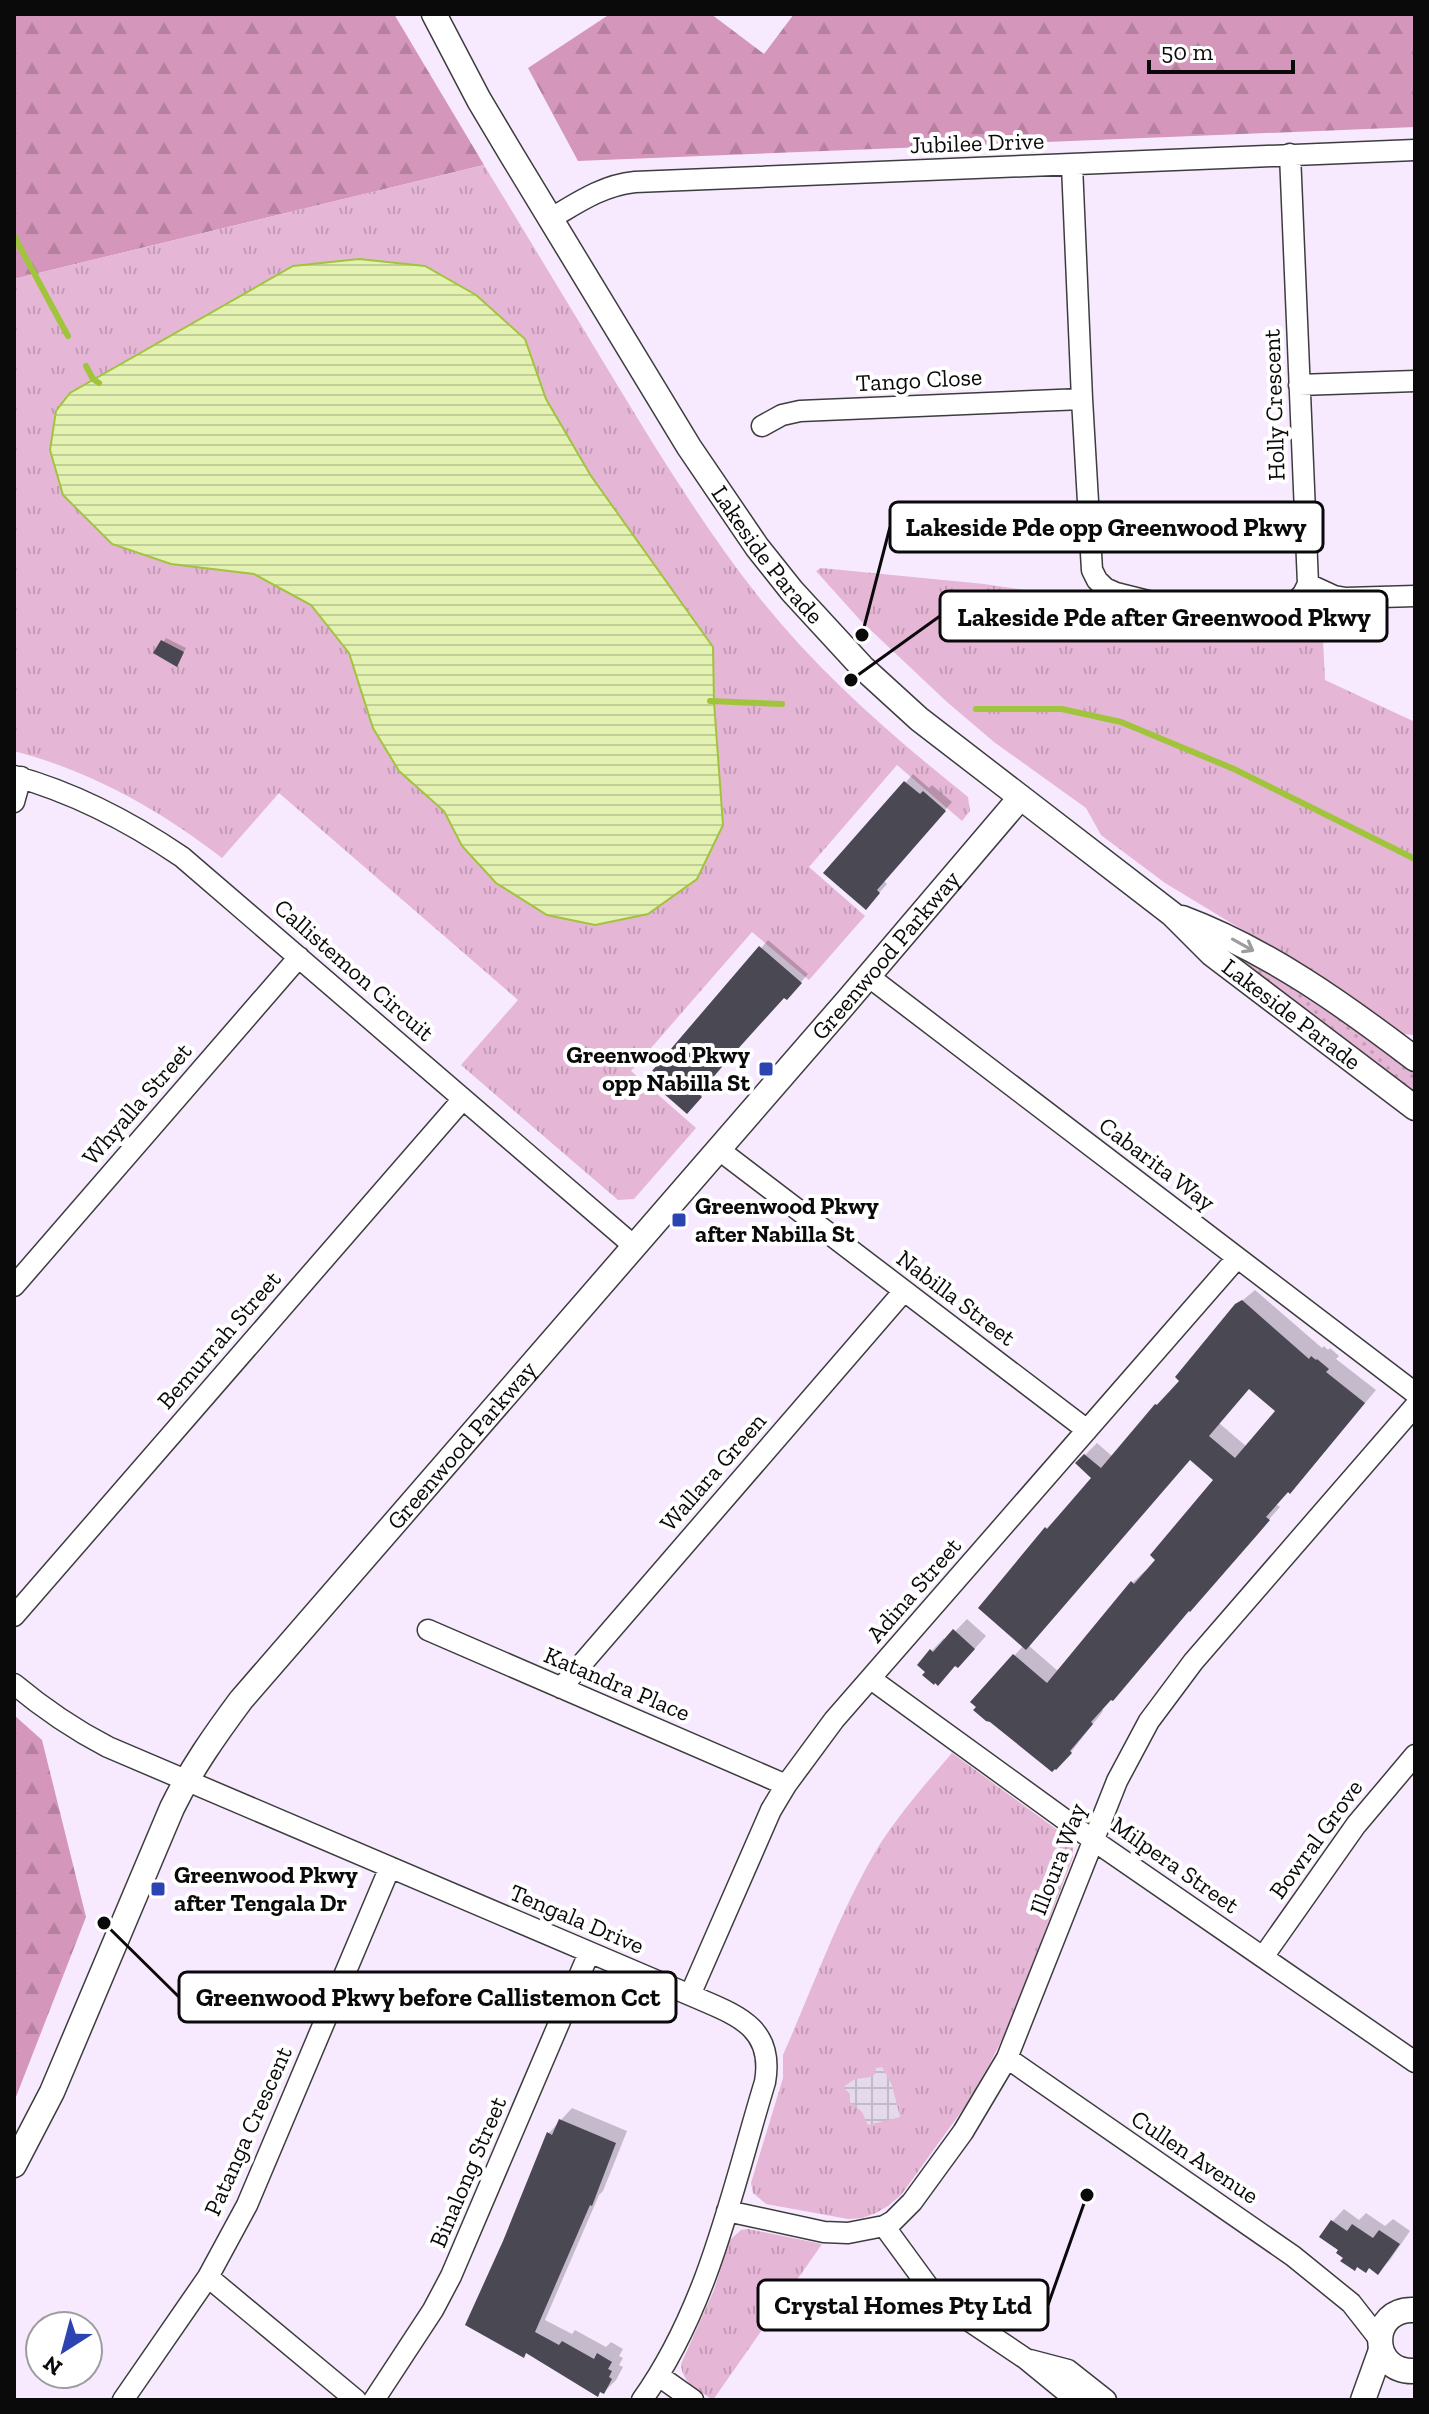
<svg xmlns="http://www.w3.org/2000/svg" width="1429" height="2414" viewBox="0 0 1429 2414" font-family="'Zilla Slab',serif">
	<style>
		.grass { fill: url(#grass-dots) }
		.forest { fill: url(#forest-firs) }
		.park { fill: url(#park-tufts) }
		.plaza { fill: url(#plaza-grid) }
		.water { fill: url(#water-rules); stroke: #a1c43d; stroke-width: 2 }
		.shadow { fill: #0003; fill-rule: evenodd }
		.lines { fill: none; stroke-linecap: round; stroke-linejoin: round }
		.stream { stroke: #a1c43d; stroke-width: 6 }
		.building { fill: #4a4852; fill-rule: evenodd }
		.minor-casing { stroke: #3d3d3d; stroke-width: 23 }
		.tertiary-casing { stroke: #3d3d3d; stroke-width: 27 }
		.minor { stroke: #fff; stroke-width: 20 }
		.tertiary { stroke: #fff; stroke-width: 24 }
		.oneway { stroke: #9d9d9d }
		.poi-dot { fill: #2c44b1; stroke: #fff; stroke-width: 3 }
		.labels { text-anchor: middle; stroke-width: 8; stroke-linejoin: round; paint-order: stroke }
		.street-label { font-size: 24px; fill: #0a0a0a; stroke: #fff }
		.poi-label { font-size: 24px; font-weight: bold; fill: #0a0a0a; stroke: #fff; text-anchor: start }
		.leader { fill: none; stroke: #0a0a0a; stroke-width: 3 }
		.callout-dot { fill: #0a0a0a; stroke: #fff; stroke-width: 3 }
		.callout { fill: #fff; stroke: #0a0a0a; stroke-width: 3 }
		.callout-label { font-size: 26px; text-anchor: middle; font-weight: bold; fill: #0a0a0a }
	</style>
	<defs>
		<pattern id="grass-dots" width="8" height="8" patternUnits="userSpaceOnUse" patternTransform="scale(2)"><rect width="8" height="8" fill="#e5b6d5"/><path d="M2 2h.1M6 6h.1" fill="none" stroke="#c39bb6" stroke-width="1.8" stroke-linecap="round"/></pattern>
		<pattern id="forest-firs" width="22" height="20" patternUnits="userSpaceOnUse" patternTransform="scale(2)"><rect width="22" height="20" fill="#d596bb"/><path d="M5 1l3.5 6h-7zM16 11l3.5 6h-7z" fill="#b6809f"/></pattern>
		<pattern id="park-tufts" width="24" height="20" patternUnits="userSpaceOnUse" patternTransform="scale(2)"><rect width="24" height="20" fill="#e5b6d5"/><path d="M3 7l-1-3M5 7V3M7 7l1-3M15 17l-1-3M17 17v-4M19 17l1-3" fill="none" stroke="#c39bb6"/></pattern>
		<pattern id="plaza-grid" width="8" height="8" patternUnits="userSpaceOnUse" patternTransform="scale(2)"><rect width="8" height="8" fill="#e5daec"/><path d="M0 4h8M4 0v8" fill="none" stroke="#c3bac9"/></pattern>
		<pattern id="water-rules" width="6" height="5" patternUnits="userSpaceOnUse" patternTransform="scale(2)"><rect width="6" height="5" fill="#e3f2b1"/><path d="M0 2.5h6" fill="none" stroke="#c1ce97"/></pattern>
	</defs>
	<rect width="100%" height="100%" fill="#f7e9fe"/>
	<path class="grass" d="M 1231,950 L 1298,988 L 1415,1071 L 1415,1093 L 1413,1096 L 1227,955 Z"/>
	<path class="forest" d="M 14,14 L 394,14 L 484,165 L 14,279 Z
		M 610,14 L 711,14 L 764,54 L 794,14 L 1415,14 L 1415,127 L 578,161 L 528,68 Z
		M 14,1715 L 42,1740 L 86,1917 L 14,2102 Z"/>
	<path class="park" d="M 484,165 C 526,234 568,304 610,373 C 656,449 702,525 758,596 C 818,672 892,736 968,797 L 970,811 L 962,821 L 897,765 L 809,867 L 865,916 L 809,980 L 752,932 L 631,1071 L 696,1128 L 634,1199 L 618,1200 L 461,1065 L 518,1000 L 279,793 L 222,858 C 160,810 91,771 14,751 L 14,279 Z
		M 821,568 L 984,584 L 1087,599 C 1102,624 1133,615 1155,616 C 1172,617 1188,623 1204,623 C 1244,624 1283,619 1322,621 L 1325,680 L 1415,722 L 1415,1035 L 1402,1034 L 1312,972 L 1165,883 L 1101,835 L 1086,808 L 994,742 L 947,702 L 860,620 L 816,571 Z
		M 952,1753 L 1067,1837 L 1073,1846 L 1073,1857 L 1009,2026 L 989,2065 L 966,2105 L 901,2195 L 888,2206 L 876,2213 L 862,2218 L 848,2219 L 766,2204 L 753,2193 L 751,2183 L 783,2078 L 783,2055 C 814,1985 840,1910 880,1844 C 901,1812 927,1782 952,1753 Z
		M 748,2229 L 822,2244 L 713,2400 C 698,2390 682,2383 681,2364 L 714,2290 L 730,2240 L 741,2230 Z"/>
	<path class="plaza" d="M 882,2067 L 892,2085 L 900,2117 L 868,2125 L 862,2112 L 850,2102 L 850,2094 L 843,2087 L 855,2079 L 871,2077 L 875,2074 L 876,2068 Z"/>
	<path class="water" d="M 359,259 L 425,266 L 476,295 L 525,339 L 546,399 L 591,476 L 713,647 L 714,702 L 723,825 L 697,879 L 648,914 L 595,925 L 547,915 L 496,883 L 462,846 L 444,811 L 399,771 L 373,728 L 349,653 L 311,605 L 254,574 L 171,564 L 112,544 L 63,495 L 50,450 L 56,411 L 70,393 L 293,266 Z"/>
	<path class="shadow" d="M 166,638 L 186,648 L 177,664 L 156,653 Z
		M 913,774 L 929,788 L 932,785 L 952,802 L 884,881 L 887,884 L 873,900 L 826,873 Z
		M 768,940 L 808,974 L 794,990 L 785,995 L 705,1085 L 708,1088 L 695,1104 L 649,1078 Z
		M 1255,1290 L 1322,1348 L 1324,1346 L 1328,1350 L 1330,1348 L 1339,1356 L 1336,1359 L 1376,1390 L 1301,1480 L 1276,1504 L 1280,1507 L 1102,1709 L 1103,1711 L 1068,1756 L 973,1701 L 1024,1645 L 1046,1529 L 1094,1478 L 1085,1455 L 1097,1443 L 1113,1457 L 1156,1405 L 1168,1393 L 1170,1394 L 1237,1305 ZM 1250,1387 L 1278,1411 L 1247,1447 L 1219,1423 ZM 1191,1458 L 1216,1479 L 1147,1572 L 1145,1571 L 1133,1582 L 1059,1672 L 1028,1645 Z
		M 967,1619 L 986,1636 L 970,1654 L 956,1664 L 928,1672 L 919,1664 L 944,1638 L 946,1641 Z
		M 572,2108 L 627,2131 L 603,2191 L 599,2195 L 545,2320 L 572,2334 L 575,2330 L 606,2347 L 611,2342 L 623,2349 L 619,2356 L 623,2358 L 619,2365 L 623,2367 L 616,2380 L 604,2392 L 527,2351 L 505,2242 L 548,2134 Z
		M 1344,2209 L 1359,2220 L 1366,2213 L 1385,2226 L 1393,2219 L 1410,2231 L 1390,2260 L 1378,2272 L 1369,2266 L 1358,2265 L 1346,2257 L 1340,2250 L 1332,2222 Z"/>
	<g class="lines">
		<path class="stream" d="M 14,236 L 68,336
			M 86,366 L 93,379 L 99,383
			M 710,701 L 782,704
			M 976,709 L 1062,709 L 1121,722 L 1234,769 L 1415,859"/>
	</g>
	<path class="building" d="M 161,640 L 184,652 L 177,667 L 153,653 Z
		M 904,781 L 920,794 L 923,791 L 946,811 L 877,890 L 880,893 L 866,910 L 823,873 Z
		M 759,946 L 802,983 L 787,1000 L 784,998 L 727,1061 L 699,1094 L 702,1097 L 687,1114 L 646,1078 Z
		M 1242,1300 L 1309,1359 L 1311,1356 L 1316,1360 L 1317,1359 L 1329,1369 L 1326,1372 L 1365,1403 L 1290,1494 L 1288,1492 L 1266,1517 L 1270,1520 L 1258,1534 L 1190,1612 L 1189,1611 L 1113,1701 L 1111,1700 L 1091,1722 L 1093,1724 L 1070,1751 L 1072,1753 L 1056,1770 L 1055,1769 L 1052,1772 L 990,1722 L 986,1721 L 973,1710 L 976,1707 L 970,1702 L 1013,1654 L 1047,1683 L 1131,1581 L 1134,1584 L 1155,1560 L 1150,1555 L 1213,1480 L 1190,1460 L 1026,1650 L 978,1608 L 1045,1527 L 1047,1529 L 1091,1478 L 1075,1463 L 1084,1454 L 1101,1468 L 1155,1404 L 1157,1405 L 1179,1381 L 1175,1377 L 1235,1304 ZM 1249,1389 L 1275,1411 L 1235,1458 L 1209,1436 Z
		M 953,1629 L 975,1649 L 958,1668 L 955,1666 L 938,1686 L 935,1683 L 934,1685 L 922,1675 L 925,1672 L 917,1665 L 930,1649 L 933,1652 Z
		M 559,2119 L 616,2143 L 592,2206 L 590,2205 L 535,2332 L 559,2345 L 562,2341 L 594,2359 L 597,2353 L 612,2362 L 608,2369 L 612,2371 L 609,2377 L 612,2379 L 604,2394 L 600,2392 L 598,2397 L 526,2353 L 524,2358 L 465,2325 L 503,2241 L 547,2132 L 552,2135 Z
		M 1331,2220 L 1347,2231 L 1352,2224 L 1373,2238 L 1379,2230 L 1400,2244 L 1378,2275 L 1369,2268 L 1366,2273 L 1357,2267 L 1355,2271 L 1340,2261 L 1343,2258 L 1336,2253 L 1338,2250 L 1319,2237 Z"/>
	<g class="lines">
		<defs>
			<path id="minor" d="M 1072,165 L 1082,399 L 1092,570 L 1097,580 L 1105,588 L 1116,593 L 1188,611 L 1284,607 L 1295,602 L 1303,594 L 1308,584 L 1290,154
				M 550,219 C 577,203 603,185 635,182 L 1415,150
				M 1299,385 L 1415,381
				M 762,426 L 782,415 L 800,411 L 1082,399
				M 1308,584 L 1334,596 L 1346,598 L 1415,596
				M 14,776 C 75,793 129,821 182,857 L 634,1246
				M 14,802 L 21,777
				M 868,976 L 1415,1393
				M 718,1149 L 1087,1430
				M 14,1286 L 299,957
				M 14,1616 L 463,1099
				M 428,1630 L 786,1785
				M 871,1679 L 1093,1840 L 1415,2062
				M 14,1684 C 44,1709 73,1729 108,1747 L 690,1995 C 733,2014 775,2025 765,2082 C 732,2190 709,2306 642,2400
				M 561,1688 L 904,1291
				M 1263,1957 L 1356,1825 L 1415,1755
				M 690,1995 L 771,1810 L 786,1785 L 834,1720 L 1237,1258
				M 1007,2058 L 1293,2256 L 1351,2303 L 1380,2340
				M 727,2211 L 824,2232 L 848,2233 L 884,2226 L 893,2221 L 912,2202 L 963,2132 L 1007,2058 L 1117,1781 L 1149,1721 L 1193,1662 L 1415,1406
				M 884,2226 L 933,2293 L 950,2308 L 1026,2359 L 1070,2395 L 1087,2400
				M 208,2277 L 356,2400
				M 1030,2360 L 1068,2370 L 1106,2400
				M 659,2376 L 693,2400
				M 123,2400 L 208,2277 L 247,2205 L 390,1867
				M 374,2400 L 433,2310 L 451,2276 L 589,1953"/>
			<g id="tertiary">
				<path id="s1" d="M 434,14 L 479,100 L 513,157 L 689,447 L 757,547 L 792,591 L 862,667 L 919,719 L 1172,914 L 1212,954 L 1415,1108"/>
				<path d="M 1182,918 C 1267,950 1343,1004 1415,1059"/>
				<path id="s2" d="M 14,2165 L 52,2092 L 172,1808 C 191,1769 215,1735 241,1700 L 848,1000 L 1020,798"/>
				<path d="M 1415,2310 C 1369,2307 1368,2373 1415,2371"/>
				<path d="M 1363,2400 L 1381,2350"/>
			</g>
		</defs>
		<use href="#minor" class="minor-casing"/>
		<use href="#tertiary" class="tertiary-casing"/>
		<use href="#minor" class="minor"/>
		<use href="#tertiary" class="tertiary"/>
	</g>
	<defs><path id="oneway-shaft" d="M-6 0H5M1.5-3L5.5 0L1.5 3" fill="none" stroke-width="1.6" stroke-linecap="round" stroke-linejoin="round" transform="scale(2)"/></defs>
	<use class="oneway" href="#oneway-shaft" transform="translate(1243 945) rotate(29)"/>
	<g class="poi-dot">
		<rect x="758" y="1061" width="16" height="16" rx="4"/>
		<rect x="671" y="1212" width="16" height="16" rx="4"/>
		<rect x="150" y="1881" width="16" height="16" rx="4"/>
	</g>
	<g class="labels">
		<g class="street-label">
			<text transform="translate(977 143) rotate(-2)" y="8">Jubilee Drive</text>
			<text transform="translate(919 380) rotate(-3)" y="8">Tango Close</text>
			<text transform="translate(1274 405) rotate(-92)" y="8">Holly Crescent</text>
			<text dy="8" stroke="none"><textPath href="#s1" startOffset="636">Lakeside Parade</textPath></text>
			<text dy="8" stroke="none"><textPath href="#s2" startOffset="1504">Greenwood Parkway</textPath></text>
			<text transform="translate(354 970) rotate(41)" y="8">Callistemon Circuit</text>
			<text dy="8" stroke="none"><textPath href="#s1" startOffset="1336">Lakeside Parade</textPath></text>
			<text transform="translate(137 1104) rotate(-49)" y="8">Whyalla Street</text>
			<text transform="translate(1157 1164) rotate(37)" y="8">Cabarita Way</text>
			<text transform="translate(956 1298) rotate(37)" y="8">Nabilla Street</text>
			<text transform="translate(219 1340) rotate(-49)" y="8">Bemurrah Street</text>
			<text dy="8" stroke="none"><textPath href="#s2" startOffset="856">Greenwood Parkway</textPath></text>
			<text transform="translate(713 1472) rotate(-49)" y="8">Wallara Green</text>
			<text transform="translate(914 1590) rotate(-49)" y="8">Adina Street</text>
			<text transform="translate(617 1684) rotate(23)" y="8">Katandra Place</text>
			<text transform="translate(1316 1839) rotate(-54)" y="8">Bowral Grove</text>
			<text transform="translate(1058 1859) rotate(-69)" y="8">Illoura Way</text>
			<text transform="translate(1175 1865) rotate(35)" y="8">Milpera Street</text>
			<text transform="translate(577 1919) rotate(23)" y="8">Tengala Drive</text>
			<text transform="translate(248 2131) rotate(-66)" y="8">Patanga Crescent</text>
			<text transform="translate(1195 2157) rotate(34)" y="8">Cullen Avenue</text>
			<text transform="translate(468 2172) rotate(-67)" y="8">Binalong Street</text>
		</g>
		<g class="poi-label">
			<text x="750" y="1063" text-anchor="end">Greenwood Pkwy<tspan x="750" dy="28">opp Nabilla St</tspan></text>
			<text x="695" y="1214">Greenwood Pkwy<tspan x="695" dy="28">after Nabilla St</tspan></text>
			<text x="174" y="1883">Greenwood Pkwy<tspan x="174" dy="28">after Tengala Dr</tspan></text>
		</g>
	</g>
	<path class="leader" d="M862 635L890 527M851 680L940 616M104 1923L179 1997M1087 2195L1048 2305"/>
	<g class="callout-dot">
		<circle cx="862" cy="635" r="8"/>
		<circle cx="851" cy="680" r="8"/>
		<circle cx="104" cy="1923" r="8"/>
		<circle cx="1087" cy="2195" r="8"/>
	</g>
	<g class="callout">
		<rect x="890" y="502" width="433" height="50" rx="8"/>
		<rect x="940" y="591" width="447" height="50" rx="8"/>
		<rect x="179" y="1972" width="497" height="50" rx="8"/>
		<rect x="758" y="2280" width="290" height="50" rx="8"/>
	</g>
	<g class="callout-label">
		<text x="1106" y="536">Lakeside Pde opp Greenwood Pkwy</text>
		<text x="1164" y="626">Lakeside Pde after Greenwood Pkwy</text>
		<text x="428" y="2006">Greenwood Pkwy before Callistemon Cct</text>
		<text x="903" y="2314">Crystal Homes Pty Ltd</text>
	</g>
	<rect width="1429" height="2414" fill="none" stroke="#0a0a0a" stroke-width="32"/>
	<g transform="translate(64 2350) rotate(216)"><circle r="38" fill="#ffffff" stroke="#9d9d9d" stroke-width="2"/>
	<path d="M0-6L14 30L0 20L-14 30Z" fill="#2c44b1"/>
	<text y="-12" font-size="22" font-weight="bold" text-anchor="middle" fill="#0a0a0a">N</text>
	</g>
	<path d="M1149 60v12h144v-12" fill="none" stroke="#0a0a0a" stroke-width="4"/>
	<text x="1161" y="60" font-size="24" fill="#0a0a0a" stroke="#ffffff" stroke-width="6" paint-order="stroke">50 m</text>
</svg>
